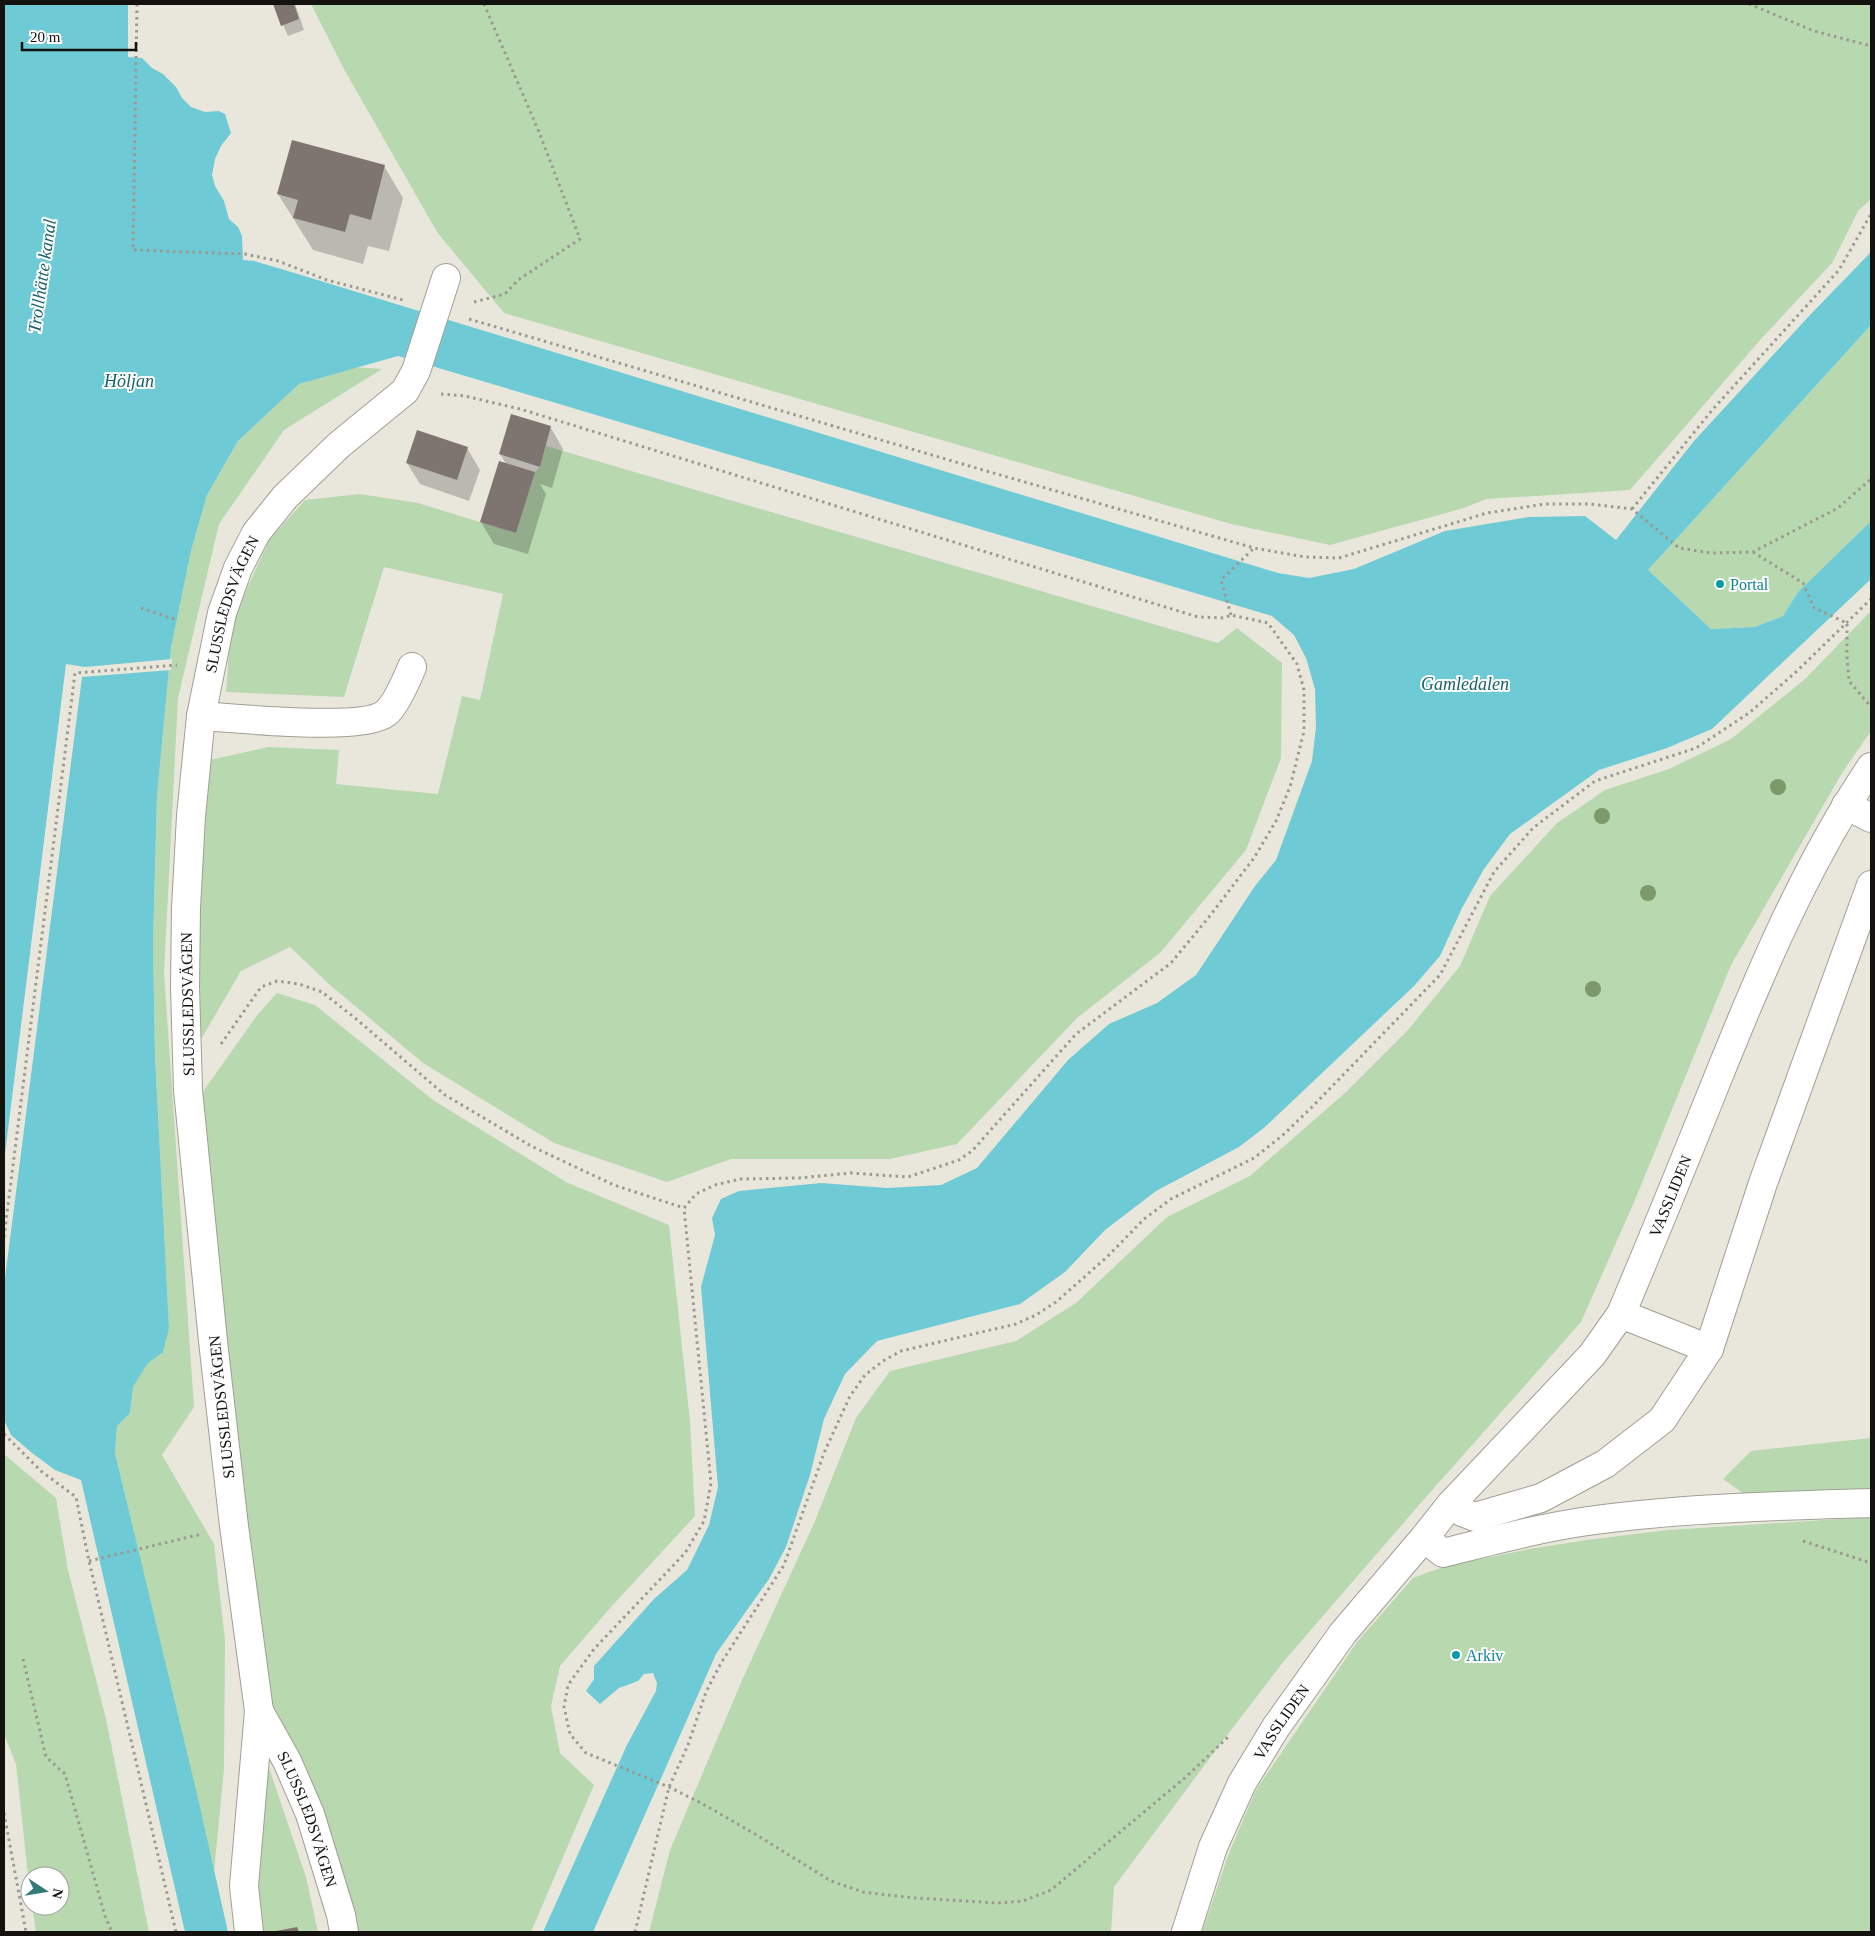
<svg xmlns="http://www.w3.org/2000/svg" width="1875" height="1936" viewBox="0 0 1875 1936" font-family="Georgia,serif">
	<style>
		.green { fill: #b8d8af }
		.water { fill: #6ecbd5 }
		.pier { fill: #e9e7dc }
		.shadow { fill: #0003 }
		.building { fill: #7f7570 }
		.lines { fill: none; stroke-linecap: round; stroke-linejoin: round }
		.minor-casing { stroke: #a19f95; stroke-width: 30 }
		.path { stroke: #9b9991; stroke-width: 3; stroke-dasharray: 2.5 4; stroke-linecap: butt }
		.minor { stroke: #fff; stroke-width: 28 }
		.tree { fill: #7c996a }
		.culture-dot { fill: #0f9aa8; stroke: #fff; stroke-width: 2 }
		.labels { text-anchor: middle; stroke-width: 4; stroke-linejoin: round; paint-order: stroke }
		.culture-label { font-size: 16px; fill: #0d838f; stroke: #fff; text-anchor: start }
		.street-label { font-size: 16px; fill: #13120f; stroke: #fff }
		.water-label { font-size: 18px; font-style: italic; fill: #15626a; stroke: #fff }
	</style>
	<rect width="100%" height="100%" fill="#e9e7dc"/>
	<path class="green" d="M 311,4 L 1871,4 L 1871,199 L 1858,211 L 1832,263 L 1761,339 L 1630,490 L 1486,499 L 1464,508 L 1330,545 L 1231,524 L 504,313 L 437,232 L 345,71 Z
		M 1871,325 L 1871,521 L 1798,592 L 1783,616 L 1755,627 L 1711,629 L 1648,570 Z
		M 352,367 L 382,369 L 284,430 L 219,524 L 178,698 L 164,973 L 194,1407 L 162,1455 L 214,1544 L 225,1640 L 224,1769 L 214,1872 L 115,1453 L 117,1426 L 130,1413 L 133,1387 L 169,1328 L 155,1055 L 153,943 L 157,796 L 171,648 L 191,551 L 207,495 L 238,441 L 299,384 Z
		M 546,446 L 1218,643 L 1237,628 L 1282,663 L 1281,758 L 1246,850 L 1160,953 L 1077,1018 L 957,1144 L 890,1159 L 731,1159 L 667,1182 L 554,1143 L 423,1063 L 330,985 L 290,947 L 241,971 L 197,1046 L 197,892 L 210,760 L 268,747 L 339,750 L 336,784 L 438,794 L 462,696 L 480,700 L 503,594 L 384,567 L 344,697 L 226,692 L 231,624 L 269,540 L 305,500 L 360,494 L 418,503 L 516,533 L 535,472 L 540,467 Z
		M 1871,611 L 1871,731 L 1842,773 L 1731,965 L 1635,1200 L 1581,1322 L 1419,1505 L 1284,1661 L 1215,1751 L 1114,1887 L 1111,1932 L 649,1932 L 670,1850 L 743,1678 L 815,1521 L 856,1418 L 890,1371 L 1016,1341 L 1076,1303 L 1167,1217 L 1250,1176 L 1345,1093 L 1408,1030 L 1460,966 L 1490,896 L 1557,823 L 1605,790 L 1669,769 L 1731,739 L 1805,679 Z
		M 277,993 L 315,1005 L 433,1100 L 566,1182 L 669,1225 L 690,1421 L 695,1516 L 611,1607 L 560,1666 L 551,1706 L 560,1753 L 594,1785 L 531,1932 L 352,1932 L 266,1701 L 247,1559 L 202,1093 L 258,1014 Z
		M 1871,1438 L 1871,1492 L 1750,1498 L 1723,1479 L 1751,1451 Z
		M 4,1454 L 56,1498 L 68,1570 L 106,1719 L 149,1932 L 36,1932 L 32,1906 L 60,1906 L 60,1876 L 30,1876 L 30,1894 L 16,1764 L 4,1734 Z
		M 1871,1517 L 1871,1932 L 1202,1932 L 1229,1853 L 1256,1790 L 1357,1642 L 1413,1578 L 1443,1567 L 1529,1549 L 1587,1540 L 1668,1530 Z
		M 267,1762 L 306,1877 L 318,1932 L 255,1932 L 250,1894 Z"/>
	<path class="water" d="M 4,4 L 128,4 L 128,57 L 142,58 L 152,68 L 163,74 L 176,87 L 182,98 L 191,107 L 205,112 L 219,111 L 225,114 L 231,133 L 221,146 L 215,159 L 212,175 L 215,186 L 224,201 L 229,219 L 238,227 L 242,236 L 243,260 L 254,261 L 288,271 L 1278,573 L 1309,578 L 1354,569 L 1445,531 L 1529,517 L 1585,516 L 1616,540 L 1694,441 L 1809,316 L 1871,252 L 1871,325 L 1648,570 L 1711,629 L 1755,627 L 1783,616 L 1798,592 L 1871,521 L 1871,579 L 1712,729 L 1667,748 L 1599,770 L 1510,834 L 1484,869 L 1462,908 L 1440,956 L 1414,986 L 1265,1127 L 1239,1147 L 1156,1191 L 1105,1230 L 1065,1272 L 1020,1304 L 877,1341 L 845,1374 L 824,1419 L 810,1475 L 786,1547 L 769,1579 L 716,1654 L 593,1932 L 543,1932 L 627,1745 L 656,1691 L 657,1683 L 653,1673 L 644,1674 L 638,1681 L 619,1688 L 600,1704 L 586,1691 L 594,1679 L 594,1666 L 654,1599 L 687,1570 L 709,1525 L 718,1487 L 701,1287 L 715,1235 L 712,1218 L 721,1199 L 739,1191 L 821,1183 L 887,1188 L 941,1185 L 977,1168 L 1068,1060 L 1109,1024 L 1157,1003 L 1196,975 L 1255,886 L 1276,860 L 1312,761 L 1316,727 L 1315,689 L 1306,658 L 1294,635 L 1272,616 L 398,356 L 299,384 L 238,441 L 207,495 L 191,551 L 171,648 L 157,796 L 153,943 L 155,1055 L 169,1328 L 163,1352 L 148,1363 L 133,1387 L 130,1413 L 117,1426 L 115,1453 L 197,1794 L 228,1932 L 185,1932 L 81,1480 L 55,1470 L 32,1453 L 11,1435 L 4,1420 Z"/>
	<path class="pier" d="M 172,659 L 171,670 L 82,677 L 4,1286 L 4,1162 L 66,664 L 85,667 Z"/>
	<path class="shadow" d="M 274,4 L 295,4 L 304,30 L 288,36 Z
		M 384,166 L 403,198 L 389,251 L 368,246 L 363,264 L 313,250 L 278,194 Z
		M 551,428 L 563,449 L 552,488 L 540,484 L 546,494 L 528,554 L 494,544 L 481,522 L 506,464 L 500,454 Z
		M 467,448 L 480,470 L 469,501 L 420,484 L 407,463 Z"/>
	<path class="building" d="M 273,4 L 294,4 L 299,19 L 281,26 Z
		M 292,140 L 385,165 L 371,220 L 350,214 L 345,232 L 293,218 L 298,200 L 277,194 Z
		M 511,414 L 551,426 L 540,467 L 499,454 Z
		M 417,430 L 468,447 L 457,480 L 406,463 Z
		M 499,461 L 535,472 L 516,533 L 480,522 Z
		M 297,1927 L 299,1932 L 276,1932 L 276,1931 Z"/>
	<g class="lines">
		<defs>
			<g id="minor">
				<path d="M 201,716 C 235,718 363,732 386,713 C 396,705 407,679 412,667"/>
				<path d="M 1846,805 L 1871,818"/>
				<path d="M 1621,1314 L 1709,1349"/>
				<path d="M 1451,1504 L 1462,1512 L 1475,1517 L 1541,1498 L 1605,1464 L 1662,1420 L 1709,1349 L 1763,1183 L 1871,885"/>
				<path d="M 1424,1538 L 1443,1553 C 1491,1541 1539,1528 1588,1521 C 1681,1508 1777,1506 1871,1503"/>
				<path id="s1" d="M 259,1711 L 287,1761 L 310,1814 L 341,1915 L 344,1932"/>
				<path id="s2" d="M 249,1932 L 244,1886 L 259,1711 L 234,1526 L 213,1341 L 188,1090 L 185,987 L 186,908 L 191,816 L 201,716 L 222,613 L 238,568 L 256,533 L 285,497 L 339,445 L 405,391 L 416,371 L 446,278"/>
				<path id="s3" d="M 1186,1932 L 1213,1847 L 1242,1783 L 1276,1727 L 1343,1633 L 1424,1538 L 1451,1504 L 1592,1355 L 1621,1314 C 1651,1243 1680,1172 1709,1100 C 1755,985 1802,870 1871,767"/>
			</g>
		</defs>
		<use href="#minor" class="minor-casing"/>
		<path class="path" d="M 137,4 L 133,250 L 245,254 L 278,261 L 327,280 L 403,300
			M 1749,4 L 1814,31 L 1871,46
			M 474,302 L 505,294 L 518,280 L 580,239 L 539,132 L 484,4
			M 469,319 L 983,470 L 1254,548 L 1305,557 L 1339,558 L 1487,513 L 1545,504 L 1589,504 L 1632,509 L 1679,548 L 1711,553 L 1753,552 L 1838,508 L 1871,479
			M 441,394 L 465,396 L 520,409 L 1198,617 L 1224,618 L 1231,615 L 1268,623 L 1297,664 L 1304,690 L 1304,731 L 1290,787 L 1276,821 L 1254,858 L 1209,917 L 1171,963 L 1076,1034 L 972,1151 L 959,1160 L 908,1177 L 851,1173 L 799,1178 L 740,1179 L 715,1185 L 696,1194 L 684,1208 L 711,1483 L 704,1521 L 685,1553 L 594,1649 L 568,1685 L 564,1707 L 570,1734 L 586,1753 L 669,1787 L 703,1804 L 755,1834 L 831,1881 L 863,1892 L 915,1898 L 998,1903 L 1023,1901 L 1051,1890 L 1187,1776 L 1228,1737
			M 1632,509 L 1713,409 L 1839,270 L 1871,214
			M 1753,552 L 1803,583 L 1814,608 L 1847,623 L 1847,657 L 1849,681 L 1871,707
			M 141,608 L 177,620
			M 1231,615 L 1221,580 L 1254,548
			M 221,1044 L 261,987 L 277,981 L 299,984 L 322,992 L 355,1018 L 445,1095 L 531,1146 L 614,1185 L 684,1208
			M 4,1237 L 75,673 L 177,665
			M 4,1434 L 41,1471 L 76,1497 L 89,1561 L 176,1932
			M 1803,1541 L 1871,1563
			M 89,1561 L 202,1534
			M 23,1659 L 46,1757 L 65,1774 L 105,1916 L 112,1932
			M 4,1813 L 26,1932
			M 635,1932 L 669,1787 L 688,1745 L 706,1692 L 721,1663 L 784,1565 L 824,1453 L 850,1396 L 865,1375 L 883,1361 L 901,1351 L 1016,1324 L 1036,1315 L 1056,1302 L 1107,1257 L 1144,1219 L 1171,1199 L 1254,1158 L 1283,1135 L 1312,1107 L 1440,975 L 1494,872 L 1533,828 L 1595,781 L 1696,748 L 1749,713 L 1796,672 L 1871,599"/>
		<use href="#minor" class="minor"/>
	</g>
	<g class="tree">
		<circle cx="1778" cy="787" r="8"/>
		<circle cx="1602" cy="816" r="8"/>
		<circle cx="1648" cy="893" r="8"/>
		<circle cx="1593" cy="989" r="8"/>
	</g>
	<g class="culture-dot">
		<circle cx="1720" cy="584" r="5"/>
		<circle cx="1456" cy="1655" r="5"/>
	</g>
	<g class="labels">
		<g class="culture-label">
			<text x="1730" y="590">Portal</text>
			<text x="1466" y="1661">Arkiv</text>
		</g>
		<g class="street-label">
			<text dy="6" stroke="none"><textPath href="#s2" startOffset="1338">SLUSSLEDSVÄGEN</textPath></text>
			<text transform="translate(187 1004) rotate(-91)" y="6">SLUSSLEDSVÄGEN</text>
			<text dy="6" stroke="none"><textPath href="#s3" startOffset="892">VASSLIDEN</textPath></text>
			<text transform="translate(221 1407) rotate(-96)" y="6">SLUSSLEDSVÄGEN</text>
			<text dy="6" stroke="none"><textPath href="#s3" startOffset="232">VASSLIDEN</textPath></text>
			<text dy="6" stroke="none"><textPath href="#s1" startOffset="119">SLUSSLEDSVÄGEN</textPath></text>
		</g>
		<g class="water-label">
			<text transform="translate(42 276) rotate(-82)" y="6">Trollhätte kanal</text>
			<text x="129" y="387">Höljan</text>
			<text x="1465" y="690">Gamledalen</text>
		</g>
	</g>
	<rect width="1875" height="1936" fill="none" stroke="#13120f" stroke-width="10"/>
	<g transform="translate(45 1891) rotate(102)"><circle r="24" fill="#ffffff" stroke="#a1a09f"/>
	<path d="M0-4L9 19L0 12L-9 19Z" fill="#337b77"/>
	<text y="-8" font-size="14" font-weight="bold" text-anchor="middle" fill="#13120f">N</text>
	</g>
	<path d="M22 42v8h114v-8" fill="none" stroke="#13120f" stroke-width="2.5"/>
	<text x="30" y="42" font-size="15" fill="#13120f" stroke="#ffffff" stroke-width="4" paint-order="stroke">20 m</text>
</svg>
